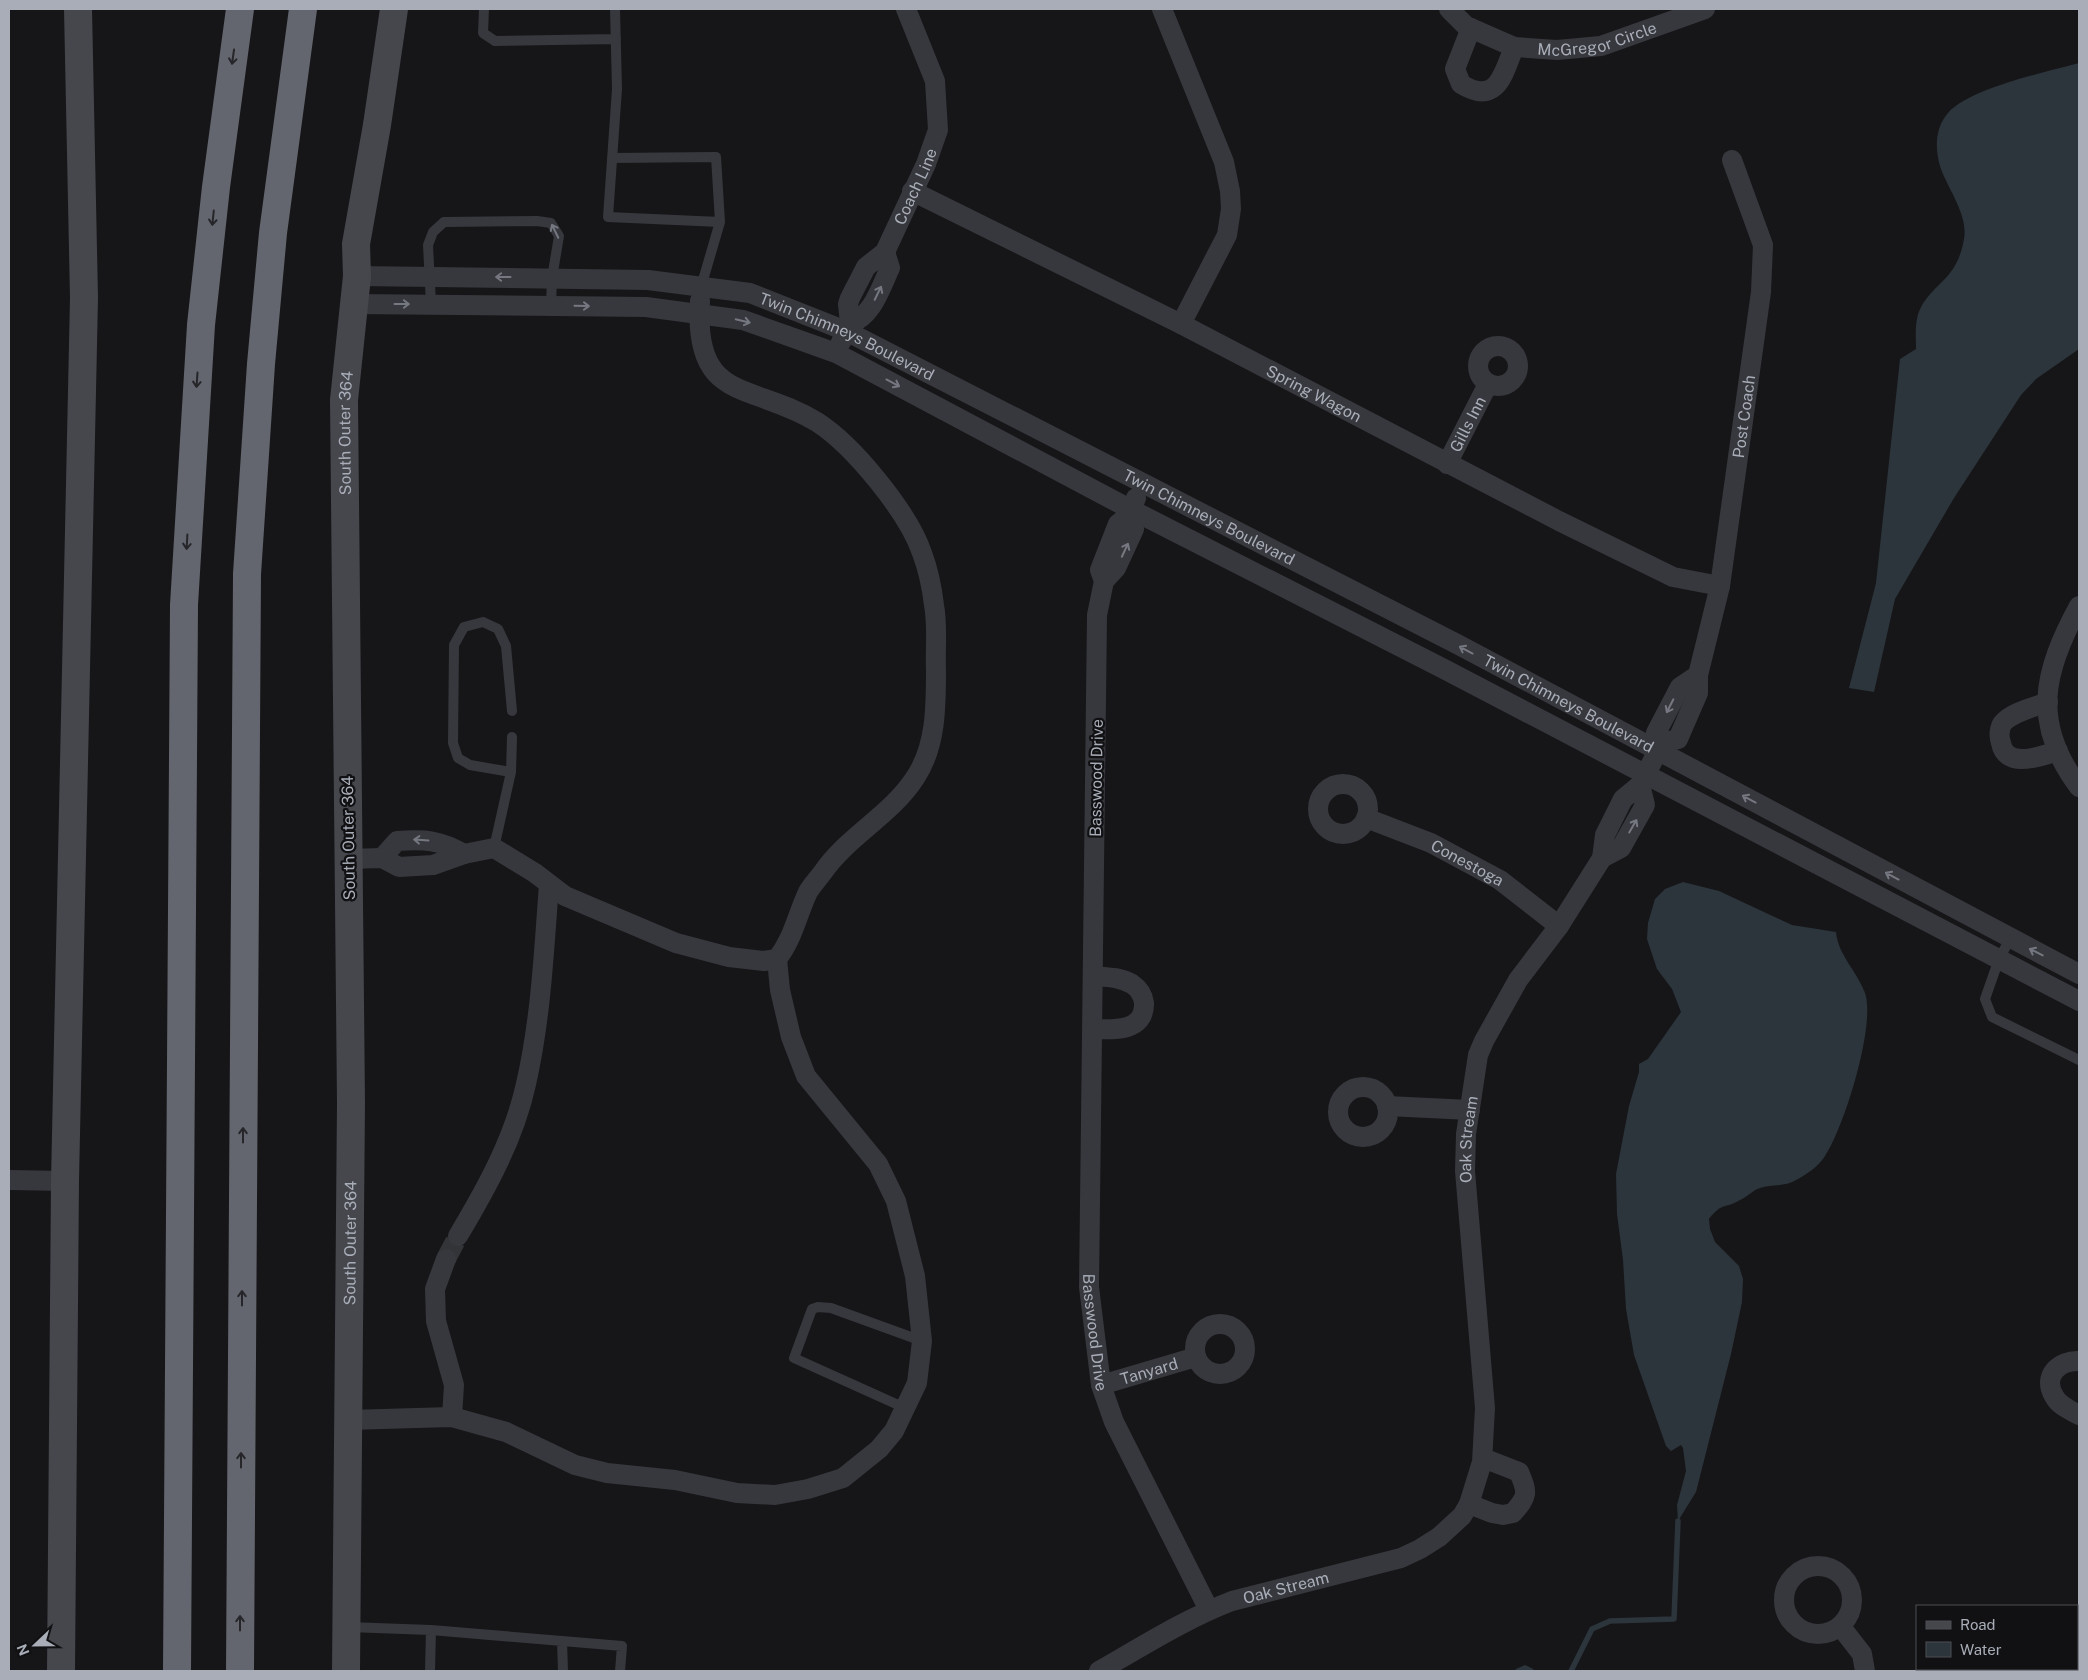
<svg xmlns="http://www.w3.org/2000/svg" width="2088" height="1680" viewBox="0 0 2088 1680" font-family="'Public Sans',sans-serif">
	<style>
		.water { fill: #2c353c }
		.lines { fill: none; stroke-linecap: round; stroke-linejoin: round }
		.stream { stroke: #2c353c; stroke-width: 5.5 }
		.street-tunnel { stroke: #333438; stroke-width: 20; stroke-dasharray: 20 10; stroke-linecap: butt }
		.lane { stroke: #37383d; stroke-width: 10 }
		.street { stroke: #37383d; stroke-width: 20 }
		.secondary { stroke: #45474d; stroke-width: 28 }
		.highway { stroke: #63666e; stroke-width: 28 }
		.oneway { stroke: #26262a }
		.oneway2 { stroke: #757881 }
		.labels { text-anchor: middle; stroke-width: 4.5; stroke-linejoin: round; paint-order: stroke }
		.street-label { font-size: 16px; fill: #a8adb8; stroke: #111113 }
	</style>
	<rect width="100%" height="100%" fill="#161618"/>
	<path class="water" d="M 2079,63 L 2079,349 L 2036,379 L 2021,395 L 1954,498 L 1895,599 L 1874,692 L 1849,688 L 1876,583 L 1900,359 L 1916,349 C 1916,340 1915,328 1917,319 C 1921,298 1938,288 1950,273 C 1958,263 1962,251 1964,239 C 1968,217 1951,193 1943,174 C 1935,155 1933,130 1948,113 C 1970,88 2047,72 2079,63 Z
		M 1683,882 L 1719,891 L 1792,925 L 1836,932 C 1838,955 1857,971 1865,993 C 1876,1025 1844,1128 1825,1156 C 1819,1166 1806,1175 1796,1180 C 1785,1187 1771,1184 1760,1188 C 1753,1190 1747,1197 1740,1200 C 1725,1209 1722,1202 1709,1219 L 1710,1229 L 1715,1242 L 1739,1266 L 1743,1279 L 1742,1302 L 1731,1354 L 1696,1492 L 1678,1521 L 1677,1505 L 1686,1471 L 1683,1448 L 1681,1445 L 1671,1451 L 1666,1446 L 1634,1355 L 1626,1309 L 1623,1260 L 1617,1214 L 1616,1174 L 1629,1106 L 1639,1072 L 1639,1064 L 1648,1059 L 1681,1012 L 1672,989 L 1657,969 L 1647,939 L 1648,923 L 1655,899 L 1665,889 Z"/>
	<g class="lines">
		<path class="stream" d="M 1518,1671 L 1525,1668 L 1531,1671
			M 1571,1671 L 1592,1629 L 1610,1621 L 1674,1619 L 1678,1521"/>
		<path class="street-tunnel" d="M 446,1259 L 458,1236"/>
		<path class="lane" d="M 484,9 L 483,33 L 495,41 L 616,39
			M 615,9 L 617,89 L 608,217 L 720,222 L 701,287
			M 612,158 L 716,157 L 720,222
			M 431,304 L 428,245 L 433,232 L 444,222 L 537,221 L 551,223 L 559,236 L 552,278 L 551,305
			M 511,772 L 470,765 L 458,758 L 453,743 L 454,645 L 464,627 L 483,622 L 498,629 L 506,646 L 512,711
			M 494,848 L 511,772 L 512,737
			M 2010,939 L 1999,959 L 1985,999 L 1992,1017 L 2079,1060
			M 905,1408 L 794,1358 L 812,1309 L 818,1307 L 831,1308 L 922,1341
			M 348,1627 L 431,1630 L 622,1646 L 620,1671
			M 562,1641 L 563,1671
			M 430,1671 L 431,1630"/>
		<g class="street">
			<path d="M 1162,9 L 1224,162 L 1230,191 L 1231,209 L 1227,235 L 1181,324"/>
			<path id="s1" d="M 1449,9 L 1466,26 L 1514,47 L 1557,50 L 1601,46 L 1705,9"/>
			<path d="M 1471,28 L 1455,69 L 1461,84 C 1497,106 1503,75 1514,47"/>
			<path id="s2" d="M 912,191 L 1181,324 L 1559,521 L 1673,577 L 1720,586"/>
			<path id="s3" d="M 357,276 L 648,280 L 750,293 L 846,331 L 1457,644 L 2079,974"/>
			<path d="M 353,304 L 646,307 L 743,320 L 836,353 L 1130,509 L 1444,669 L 2079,1001"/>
			<path d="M 850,324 C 873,315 880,289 890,268 L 885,252"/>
			<path id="s4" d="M 841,342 L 850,324 L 848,304 L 850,298 L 866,267 L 885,252 L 926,164 L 938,130 L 935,81 L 906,9"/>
			<circle cx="1498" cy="366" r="20"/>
			<path id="s5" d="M 1447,464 L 1488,384"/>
			<path id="s6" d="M 1136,498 L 1129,515 L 1118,524 L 1100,570 L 1104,581 L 1097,615 L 1089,1287 L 1101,1385 L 1114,1422 L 1209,1610"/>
			<path d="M 1104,581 L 1116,568 L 1134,529 L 1129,515"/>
			<path d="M 2079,606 C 2043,672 2031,723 2079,787"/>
			<path d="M 2048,702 C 2035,707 2011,712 2002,724 C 1999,730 1999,737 2001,743 C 2006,770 2041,756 2058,751"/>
			<path d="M 1662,743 L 1656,733 L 1680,687 L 1698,675"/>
			<circle cx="1343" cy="809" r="25"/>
			<path id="s7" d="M 1366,818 L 1431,843 L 1500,880 L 1559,926"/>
			<path d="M 382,858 L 397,841 C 425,839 440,840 464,854"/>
			<path d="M 1602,858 L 1621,848 L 1645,805 L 1640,785"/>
			<path d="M 348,859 L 382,858 L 399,867 L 433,865 L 464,854 L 494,848 L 535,873 L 565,896 L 676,943 L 729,957 L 764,961 L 777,959 C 793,939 797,915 808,892 C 812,885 818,879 823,872 C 848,836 891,815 915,778 C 936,747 936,707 936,671 C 935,649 938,626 934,605 C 932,588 928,569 922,553 C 908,512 853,445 817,422 C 752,382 693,404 700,301"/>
			<path d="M 1093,1029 C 1113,1030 1145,1032 1144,1003 C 1143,995 1138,988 1132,984 C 1120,977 1106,977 1093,976"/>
			<circle cx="1363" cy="1112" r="25"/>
			<path d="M 1387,1106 L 1470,1110"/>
			<path d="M 9,1180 L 65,1181"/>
			<path d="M 458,1236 C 486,1189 514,1139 526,1084 C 541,1018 544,951 549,884"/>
			<path d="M 446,1259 L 435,1289 L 436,1321 L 454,1385 L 452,1417"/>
			<circle cx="1220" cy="1349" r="25"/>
			<path d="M 2079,1361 C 2059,1360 2042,1376 2054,1396 C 2059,1406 2070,1410 2079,1415"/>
			<path id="s8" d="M 1101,1385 L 1196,1357"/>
			<path d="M 348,1420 L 452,1417 L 506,1432 L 575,1465 L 607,1473 L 675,1480 L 737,1493 L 775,1495 L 808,1489 L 843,1478 L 879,1449 L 894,1431 L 917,1383 L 922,1341 L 915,1276 L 896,1201 L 878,1164 L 806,1076 L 791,1037 L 780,990 L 777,959"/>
			<path d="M 1469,1504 L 1492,1513 L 1503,1515 L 1513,1513 C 1528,1496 1528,1493 1519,1472 L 1483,1458"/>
			<circle cx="1818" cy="1600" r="34"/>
			<path d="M 1841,1627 L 1862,1654 L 1865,1671"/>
			<path id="s9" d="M 1099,1671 C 1143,1646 1185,1619 1232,1601 L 1401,1558 L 1420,1549 L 1439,1537 L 1462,1516 L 1469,1504 L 1482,1462 L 1485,1408 L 1465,1171 L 1466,1134 L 1478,1055 L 1484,1041 L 1518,980 L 1559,926 L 1602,858 L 1605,835 L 1623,799 L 1640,785 L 1662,743 L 1678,739 L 1698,693 L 1698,675 L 1720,586 L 1761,292 L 1763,245 L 1732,160"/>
		</g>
		<g class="secondary">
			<path d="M 61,1671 L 65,1181 L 84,298 L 78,9"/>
			<path id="s10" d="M 346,1671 L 351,1103 L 344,400 L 357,276 L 356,244 L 377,125 L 394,9"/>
		</g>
		<path class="highway" d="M 177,1671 L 184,605 L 201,325 L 216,187 L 240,9
			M 240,1671 L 247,574 L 261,364 L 273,233 L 303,9"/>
	</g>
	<defs><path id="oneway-shaft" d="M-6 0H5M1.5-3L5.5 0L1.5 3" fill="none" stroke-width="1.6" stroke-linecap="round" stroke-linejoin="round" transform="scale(1.25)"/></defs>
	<g class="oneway">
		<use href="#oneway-shaft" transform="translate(233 57) rotate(98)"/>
		<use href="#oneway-shaft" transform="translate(213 218) rotate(96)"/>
		<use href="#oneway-shaft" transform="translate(197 380) rotate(94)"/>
		<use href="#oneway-shaft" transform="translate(187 542) rotate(93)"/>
		<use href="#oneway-shaft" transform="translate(243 1135) rotate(-90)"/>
		<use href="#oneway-shaft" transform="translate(242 1298) rotate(-90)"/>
		<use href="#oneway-shaft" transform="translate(241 1460) rotate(-90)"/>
		<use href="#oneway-shaft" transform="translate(240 1623) rotate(-90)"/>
	</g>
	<g class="oneway2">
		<use href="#oneway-shaft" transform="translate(555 231) rotate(-116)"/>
		<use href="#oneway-shaft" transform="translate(503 277) rotate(-180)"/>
		<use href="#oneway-shaft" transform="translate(878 293) rotate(-64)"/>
		<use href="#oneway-shaft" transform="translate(402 304)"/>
		<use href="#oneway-shaft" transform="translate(582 306) rotate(1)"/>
		<use href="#oneway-shaft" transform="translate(743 321) rotate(14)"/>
		<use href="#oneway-shaft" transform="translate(893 383) rotate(28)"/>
		<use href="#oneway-shaft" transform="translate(1125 550) rotate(-65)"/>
		<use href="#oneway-shaft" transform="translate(1466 650) rotate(-152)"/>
		<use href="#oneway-shaft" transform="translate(1670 706) rotate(117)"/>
		<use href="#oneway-shaft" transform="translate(1749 799) rotate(-152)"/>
		<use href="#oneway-shaft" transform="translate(1633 826) rotate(-60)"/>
		<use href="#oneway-shaft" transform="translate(421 840) rotate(-176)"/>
		<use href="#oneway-shaft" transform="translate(1892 876) rotate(-152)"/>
		<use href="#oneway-shaft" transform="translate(2036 952) rotate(-153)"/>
	</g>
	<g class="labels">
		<g class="street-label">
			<text dy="6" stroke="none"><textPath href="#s1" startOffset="161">McGregor Circle</textPath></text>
			<text dy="6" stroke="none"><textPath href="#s4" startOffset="178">Coach Line</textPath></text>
			<text dy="6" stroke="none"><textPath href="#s3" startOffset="500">Twin Chimneys Boulevard</textPath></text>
			<text dy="6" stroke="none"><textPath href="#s2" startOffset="450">Spring Wagon</textPath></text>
			<text dy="6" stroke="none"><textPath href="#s9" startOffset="1580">Post Coach</textPath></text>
			<text dy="6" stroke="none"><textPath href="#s5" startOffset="45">Gills Inn</textPath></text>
			<text dy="6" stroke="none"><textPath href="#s10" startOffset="1238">South Outer 364</textPath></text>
			<text dy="6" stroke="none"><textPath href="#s3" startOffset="905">Twin Chimneys Boulevard</textPath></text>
			<text dy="6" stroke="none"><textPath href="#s3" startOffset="1310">Twin Chimneys Boulevard</textPath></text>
			<text transform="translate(1096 778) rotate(-89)" y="6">Basswood Drive</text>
			<text transform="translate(348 838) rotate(-91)" y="6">South Outer 364</text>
			<text dy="6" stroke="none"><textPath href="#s7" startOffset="111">Conestoga</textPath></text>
			<text dy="6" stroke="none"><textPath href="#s9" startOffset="781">Oak Stream</textPath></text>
			<text dy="6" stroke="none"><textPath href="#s10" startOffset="428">South Outer 364</textPath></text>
			<text dy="6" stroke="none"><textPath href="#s6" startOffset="846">Basswood Drive</textPath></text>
			<text dy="6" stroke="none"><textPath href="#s8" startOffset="50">Tanyard</textPath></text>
			<text dy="6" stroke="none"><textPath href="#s9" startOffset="206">Oak Stream</textPath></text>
		</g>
	</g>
	<rect width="2088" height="1680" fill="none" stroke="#a8adb8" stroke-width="20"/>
	<rect x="1916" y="1605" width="162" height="65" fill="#111113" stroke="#4d4f55"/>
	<rect x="1926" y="1621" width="25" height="8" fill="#45474d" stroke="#4d4f55"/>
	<text x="1960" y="1630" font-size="15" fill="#a8adb8">Road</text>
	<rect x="1926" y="1642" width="25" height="15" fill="#2c353c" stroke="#4d4f55"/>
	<text x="1960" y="1655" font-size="15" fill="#a8adb8">Water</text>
	<g transform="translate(35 1645) rotate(248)" stroke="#111113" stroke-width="4" paint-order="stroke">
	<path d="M0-4L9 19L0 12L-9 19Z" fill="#a8adb8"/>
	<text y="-8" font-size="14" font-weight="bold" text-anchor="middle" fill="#a8adb8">N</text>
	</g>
</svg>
